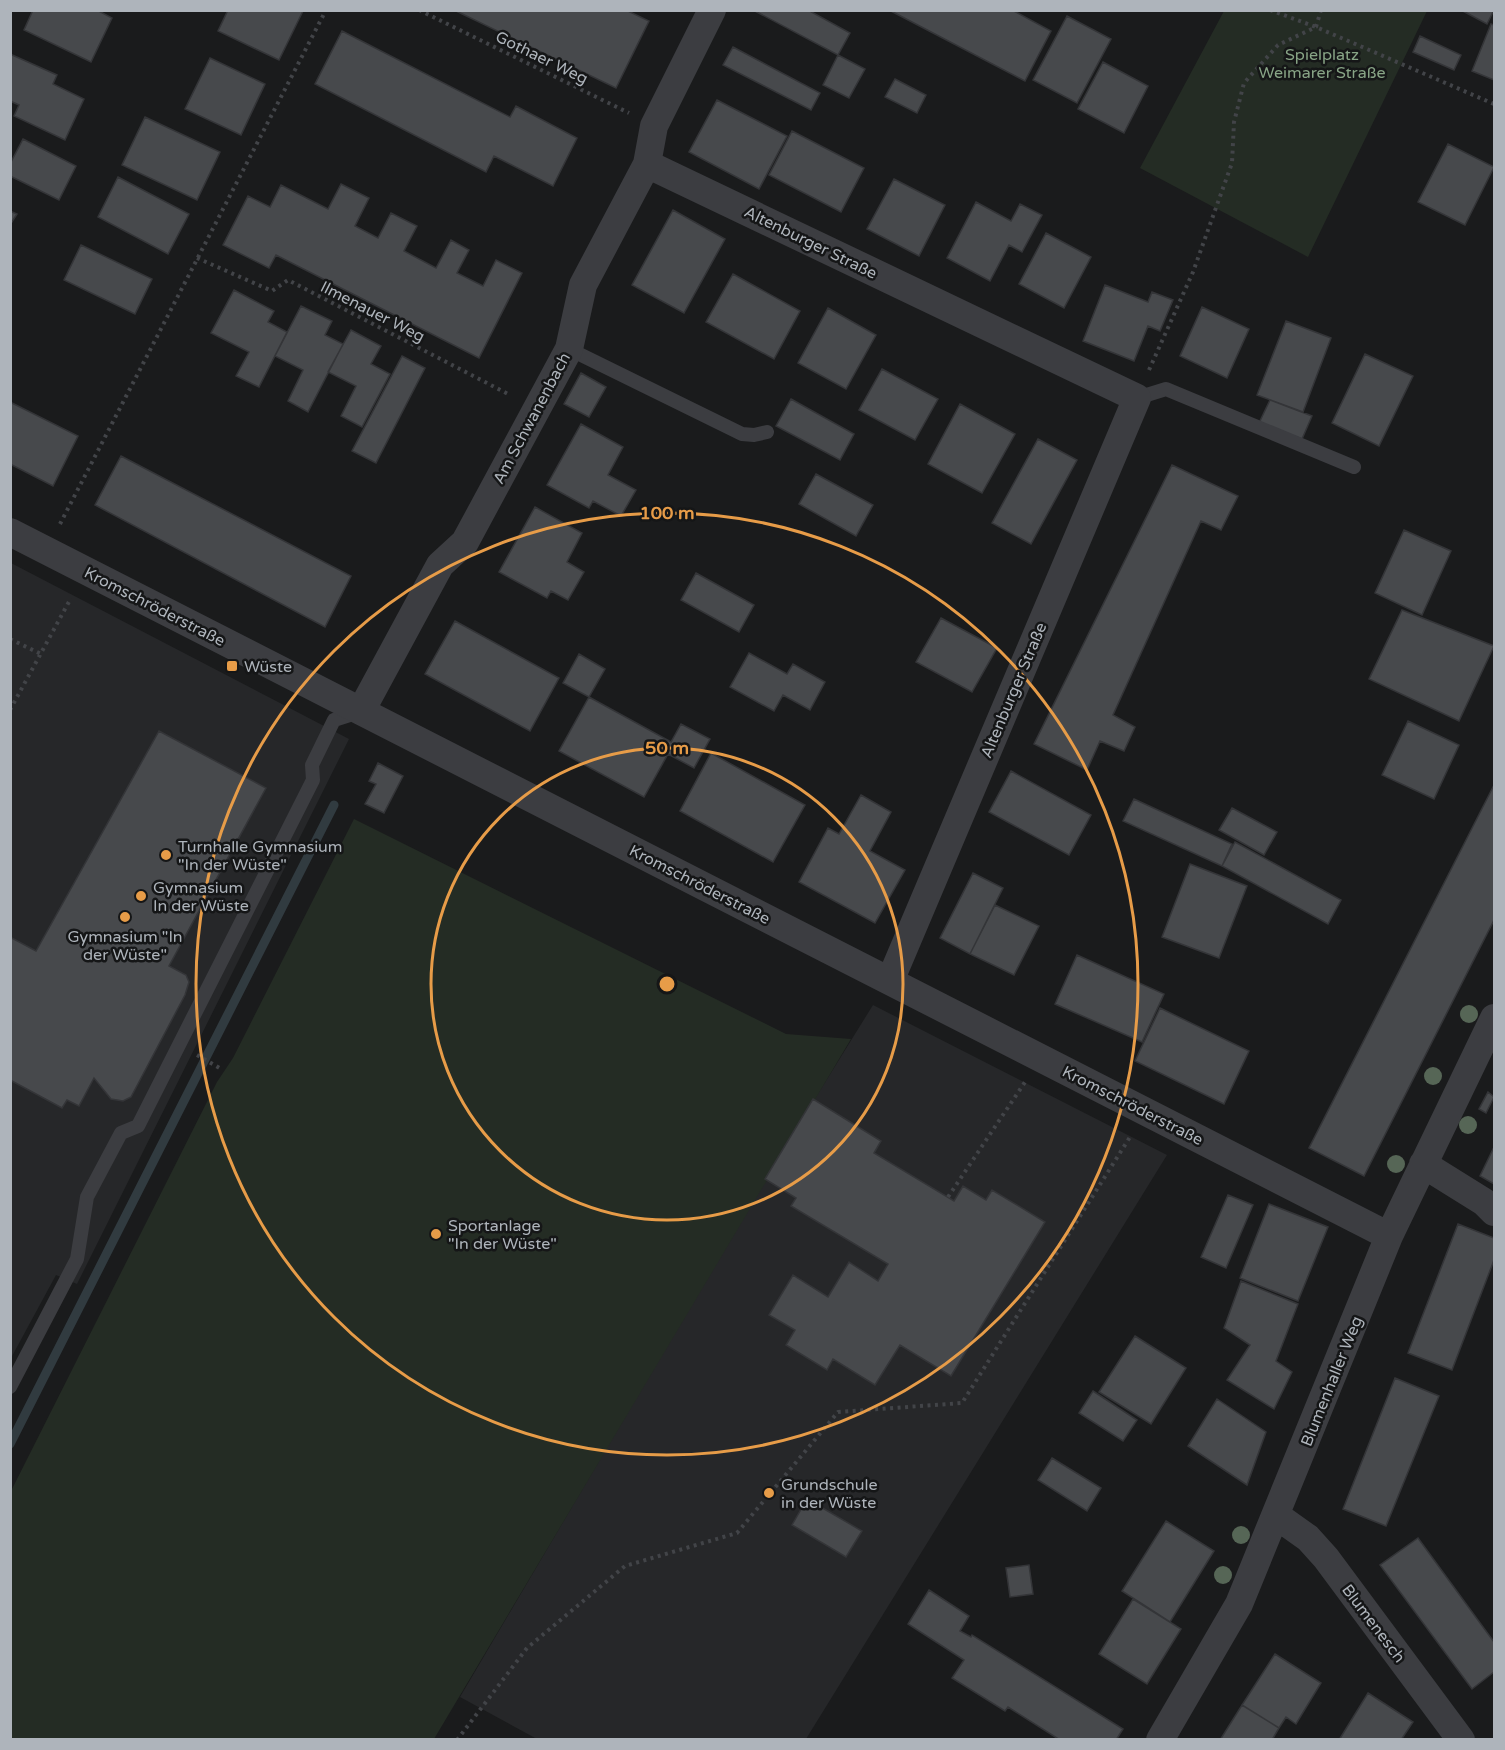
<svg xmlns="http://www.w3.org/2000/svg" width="1505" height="1750" viewBox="0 0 1505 1750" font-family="'Varela Round',sans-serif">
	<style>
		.built { fill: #262729 }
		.green { fill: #242c24 }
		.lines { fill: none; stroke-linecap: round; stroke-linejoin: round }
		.stream { stroke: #313b40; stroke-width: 9 }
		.building { fill: #47494c; stroke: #343538; stroke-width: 1.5 }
		.path { stroke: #424448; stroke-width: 4; stroke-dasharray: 3 4.5; stroke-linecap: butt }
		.service { stroke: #3c3d41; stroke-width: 14 }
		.minor { stroke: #3c3d41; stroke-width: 28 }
		.tree { fill: #566656 }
		.ring { fill: none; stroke: #e79c48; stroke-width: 3 }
		.poi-dot { fill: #e79c48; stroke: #151617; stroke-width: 2 }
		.labels { text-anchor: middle; stroke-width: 5; stroke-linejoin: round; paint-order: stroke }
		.park-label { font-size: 16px; fill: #88a486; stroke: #151617 }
		.street-label { font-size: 16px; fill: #aeb4bb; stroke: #151617 }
		.poi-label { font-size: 16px; fill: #aeb4bb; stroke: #151617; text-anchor: start }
		.centre { fill: #e79c48; stroke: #151617; stroke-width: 3 }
		.ring-label { font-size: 18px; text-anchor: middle; font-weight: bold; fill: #e79c48; stroke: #151617; stroke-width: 5; stroke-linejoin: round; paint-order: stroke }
	</style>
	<rect width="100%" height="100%" fill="#1a1b1c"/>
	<path class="built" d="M 11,563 L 349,739 L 77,1284 L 56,1275 L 11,1358 Z
		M 873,1005 L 1167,1155 L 806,1739 L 537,1739 L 460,1697 L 765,1179 Z"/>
	<path class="green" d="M 1224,11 L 1427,11 L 1308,257 L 1140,168 Z
		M 354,819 L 786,1034 L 851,1039 L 434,1739 L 11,1739 L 10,1493 L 217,1082 L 233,1058 Z"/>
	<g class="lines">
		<path class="stream" d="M 10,1444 L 334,805"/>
	</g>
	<path class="building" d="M 33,10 L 97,10 L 112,18 L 91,62 L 24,30 Z
		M 228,10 L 302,10 L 303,11 L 279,60 L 218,31 Z
		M 454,10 L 626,10 L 649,21 L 616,88 Z
		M 753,10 L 808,10 L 850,33 L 838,55 Z
		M 889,10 L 1012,10 L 1051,31 L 1025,81 Z
		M 1461,10 L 1494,10 L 1487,24 Z
		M 1067,16 L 1111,39 L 1077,103 L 1033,80 Z
		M 1491,24 L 1494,25 L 1494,80 L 1472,71 Z
		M 342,31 L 510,117 L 516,106 L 577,138 L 553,186 L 494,156 L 486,172 L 315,84 Z
		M 1420,36 L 1461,55 L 1454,70 L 1413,52 Z
		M 733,47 L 820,93 L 811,110 L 723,65 Z
		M 10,54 L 57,75 L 53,84 L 84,99 L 65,140 L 14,116 L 19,105 L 10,101 Z
		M 838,55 L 865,69 L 849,98 L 823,85 Z
		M 210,58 L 265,84 L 241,135 L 185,109 Z
		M 1103,62 L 1148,86 L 1124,133 L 1078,109 Z
		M 895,79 L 926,95 L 917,113 L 885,97 Z
		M 717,100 L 787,136 L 759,189 L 689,152 Z
		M 145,117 L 220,152 L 197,200 L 122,165 Z
		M 792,131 L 864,168 L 841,212 L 769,175 Z
		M 23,139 L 76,166 L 59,200 L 10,176 L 10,164 Z
		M 1448,144 L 1494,167 L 1465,225 L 1418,202 Z
		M 118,177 L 189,214 L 168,254 L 98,217 Z
		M 894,179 L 945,205 L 919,256 L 867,229 Z
		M 341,184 L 369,198 L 355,226 L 378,238 L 391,213 L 417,226 L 404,251 L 436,268 L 451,240 L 469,250 L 457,273 L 483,286 L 496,260 L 522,273 L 479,358 L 276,255 L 269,268 L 223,245 L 248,196 L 270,207 L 281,185 L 328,209 Z
		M 976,202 L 1011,221 L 1020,204 L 1042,215 L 1022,252 L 1009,245 L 990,281 L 947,258 Z
		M 673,210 L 725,239 L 684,313 L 632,285 Z
		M 10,211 L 17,214 L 10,225 Z
		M 1046,233 L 1091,257 L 1064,308 L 1019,284 Z
		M 81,245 L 152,279 L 135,314 L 64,280 Z
		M 733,274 L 800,311 L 774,359 L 706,322 Z
		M 1105,285 L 1148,302 L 1152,292 L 1173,300 L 1160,331 L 1148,326 L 1134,361 L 1083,341 Z
		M 234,290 L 274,311 L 268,322 L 287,332 L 259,387 L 236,376 L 249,352 L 211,333 Z
		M 301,306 L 332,321 L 325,335 L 343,344 L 308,412 L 288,401 L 303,370 L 275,356 Z
		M 1202,307 L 1249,329 L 1227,378 L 1180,356 Z
		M 828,308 L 876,335 L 846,389 L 798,363 Z
		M 1286,321 L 1331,338 L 1303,412 L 1257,395 Z
		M 351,330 L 381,346 L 371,364 L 390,374 L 362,427 L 341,416 L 356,386 L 328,372 Z
		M 1365,354 L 1413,376 L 1379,446 L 1332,423 Z
		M 402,356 L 425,368 L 376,463 L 352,451 Z
		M 882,369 L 938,399 L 915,440 L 859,410 Z
		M 581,373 L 606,387 L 589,417 L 564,404 Z
		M 791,399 L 854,434 L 840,460 L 776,426 Z
		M 1270,400 L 1312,416 L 1302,439 L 1259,423 Z
		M 10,402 L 78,436 L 53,486 L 10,464 Z
		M 960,404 L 1015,434 L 982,493 L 928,464 Z
		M 581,424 L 623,447 L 608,475 L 636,490 L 621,516 L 593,501 L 589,508 L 547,485 Z
		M 1038,439 L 1077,460 L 1031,544 L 992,523 Z
		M 121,456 L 351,576 L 325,627 L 95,505 Z
		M 1172,465 L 1238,496 L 1221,530 L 1201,521 L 1113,715 L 1135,727 L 1124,751 L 1100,741 L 1087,770 L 1034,744 Z
		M 816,474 L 873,505 L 856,536 L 799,504 Z
		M 535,507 L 582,533 L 567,562 L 584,572 L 568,600 L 551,591 L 547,598 L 499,572 Z
		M 1404,530 L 1451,551 L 1422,615 L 1375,593 Z
		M 696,573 L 754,605 L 739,632 L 681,600 Z
		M 1402,610 L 1494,646 L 1459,721 L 1369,679 Z
		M 941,618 L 997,648 L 972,692 L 916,662 Z
		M 455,621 L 559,678 L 530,731 L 425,674 Z
		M 749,653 L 787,674 L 793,664 L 825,682 L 810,710 L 783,695 L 774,711 L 730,687 Z
		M 579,654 L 605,669 L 589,697 L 563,683 Z
		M 589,697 L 671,742 L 681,724 L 710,739 L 694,768 L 668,754 L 644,797 L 559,751 Z
		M 1408,721 L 1459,745 L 1434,799 L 1382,775 Z
		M 159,731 L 266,788 L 169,966 L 186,975 L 189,982 L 185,995 L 131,1097 L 123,1101 L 111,1099 L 94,1078 L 79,1106 L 67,1100 L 62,1108 L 10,1080 L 10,937 L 36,951 Z
		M 711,753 L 805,805 L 773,862 L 680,811 Z
		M 378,763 L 403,776 L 384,813 L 365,804 L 376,784 L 369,781 Z
		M 1011,771 L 1091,815 L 1069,855 L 989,812 Z
		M 1494,785 L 1494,920 L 1364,1176 L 1309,1148 Z
		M 861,795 L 891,812 L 870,851 L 905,870 L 875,923 L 799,882 L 828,828 L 839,834 Z
		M 1134,799 L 1232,844 L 1222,866 L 1123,821 Z
		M 1232,808 L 1277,832 L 1264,855 L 1219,830 Z
		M 1235,842 L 1341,900 L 1328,924 L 1222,866 Z
		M 1190,864 L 1247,886 L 1219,958 L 1162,937 Z
		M 973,873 L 1003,888 L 970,954 L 940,938 Z
		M 995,905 L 1039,926 L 1014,975 L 970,954 Z
		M 1077,955 L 1164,994 L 1142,1042 L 1055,1004 Z
		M 1160,1008 L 1249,1051 L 1224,1104 L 1135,1061 Z
		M 1488,1092 L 1494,1097 L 1486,1113 L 1479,1109 Z
		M 813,1099 L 881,1141 L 874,1153 L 954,1201 L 963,1186 L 986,1200 L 992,1190 L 1045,1222 L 951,1376 L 900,1345 L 875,1385 L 833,1359 L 827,1370 L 786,1345 L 795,1330 L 769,1315 L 793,1275 L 828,1297 L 849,1262 L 878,1281 L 888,1264 L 791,1206 L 796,1198 L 765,1179 Z
		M 1494,1147 L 1494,1184 L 1480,1176 Z
		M 1228,1195 L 1253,1205 L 1226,1268 L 1201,1257 Z
		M 1269,1204 L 1328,1227 L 1298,1301 L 1240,1278 Z
		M 1458,1224 L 1494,1238 L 1494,1260 L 1452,1370 L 1408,1353 Z
		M 1241,1281 L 1298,1304 L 1276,1361 L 1292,1372 L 1274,1409 L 1227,1380 L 1250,1345 L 1224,1328 Z
		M 1135,1336 L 1186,1368 L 1151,1424 L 1099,1392 Z
		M 1395,1378 L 1439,1396 L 1386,1526 L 1343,1509 Z
		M 1093,1391 L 1137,1420 L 1123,1441 L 1079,1413 Z
		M 1217,1399 L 1266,1432 L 1247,1485 L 1188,1446 Z
		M 1052,1458 L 1101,1488 L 1087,1511 L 1038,1480 Z
		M 807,1499 L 862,1531 L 846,1557 L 792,1525 Z
		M 1166,1521 L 1214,1551 L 1170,1622 L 1122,1591 Z
		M 1418,1538 L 1494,1642 L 1494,1672 L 1472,1689 L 1380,1565 Z
		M 1029,1565 L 1033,1594 L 1010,1597 L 1006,1568 Z
		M 929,1590 L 969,1616 L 960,1631 L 971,1637 L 972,1635 L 1123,1729 L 1116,1740 L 1060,1740 L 1008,1707 L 1005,1711 L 952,1678 L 964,1660 L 908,1624 Z
		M 1133,1599 L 1181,1629 L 1147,1684 L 1099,1654 Z
		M 1275,1654 L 1321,1683 L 1296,1724 L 1286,1717 L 1279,1728 L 1242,1705 Z
		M 1368,1693 L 1413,1722 L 1401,1740 L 1339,1740 Z
		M 1242,1705 L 1279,1728 L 1272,1740 L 1220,1740 Z"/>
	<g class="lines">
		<path class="path" d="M 419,10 L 629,113
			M 1270,10 L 1316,27 L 1494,104
			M 197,258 L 272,291 L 288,280 L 510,395
			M 1149,370 L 1193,272 L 1232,163 L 1234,122 L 1244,83 L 1278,45 L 1316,27 L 1321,10
			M 60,524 L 326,10
			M 10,639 L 41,654
			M 10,710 L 71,598
			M 197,1055 L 223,1070
			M 948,1197 L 1025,1082
			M 457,1740 L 527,1648 L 625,1566 L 737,1533 L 838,1412 L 962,1403 L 1130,1137"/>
		<path class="service" d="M 569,349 L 742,434 L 754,435 L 767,432
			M 1137,398 L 1166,389 L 1354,467
			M 10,1387 L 77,1259 L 87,1197 L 121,1133 L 138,1126 L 313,780 L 312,765 L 334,720 L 359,712"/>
		<path class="minor" d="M 647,164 L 1137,398 L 890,981
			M 10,532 L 1389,1236
			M 361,711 L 440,565 L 465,542 L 569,349 L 583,285 L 647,164 L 654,126 L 712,10
			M 1423,1164 L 1484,1202 L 1494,1212
			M 1277,1516 L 1308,1538 L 1326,1558 L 1461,1740
			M 1160,1740 L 1239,1604 L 1389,1236 L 1494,1018"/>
	</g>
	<g class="tree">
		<circle cx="1469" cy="1014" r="9"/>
		<circle cx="1433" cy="1076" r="9"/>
		<circle cx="1468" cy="1125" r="9"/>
		<circle cx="1396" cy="1164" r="9"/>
		<circle cx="1241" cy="1535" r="9"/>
		<circle cx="1223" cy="1575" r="9"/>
	</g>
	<g class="ring">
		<circle cx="667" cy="984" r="236"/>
		<circle cx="667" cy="984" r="471"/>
	</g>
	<g class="poi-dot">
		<rect x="226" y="660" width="12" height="12" rx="3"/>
		<circle cx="166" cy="855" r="6"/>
		<circle cx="141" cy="896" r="6"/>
		<circle cx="125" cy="917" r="6"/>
		<circle cx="436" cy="1234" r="6"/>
		<circle cx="769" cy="1493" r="6"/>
	</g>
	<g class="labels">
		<g class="park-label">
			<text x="1322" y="60">Spielplatz<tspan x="1322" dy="18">Weimarer Straße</tspan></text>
		</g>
		<g class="street-label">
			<text transform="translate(542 57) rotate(26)" y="6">Gothaer Weg</text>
			<text transform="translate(811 242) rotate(26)" y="6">Altenburger Straße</text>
			<text transform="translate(373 311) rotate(27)" y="6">Ilmenauer Weg</text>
			<text transform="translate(531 418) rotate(-62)" y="6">Am Schwanenbach</text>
			<text transform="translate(155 606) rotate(27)" y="6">Kromschröderstraße</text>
			<text transform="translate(1013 690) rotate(-67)" y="6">Altenburger Straße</text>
			<text transform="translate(700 884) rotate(27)" y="6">Kromschröderstraße</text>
			<text transform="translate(1133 1105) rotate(27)" y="6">Kromschröderstraße</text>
			<text transform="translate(1331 1381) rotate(-68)" y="6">Blumenhaller Weg</text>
			<text transform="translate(1374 1623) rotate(53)" y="6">Blumenesch</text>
		</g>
		<g class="poi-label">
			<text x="244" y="672">Wüste</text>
			<text x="178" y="852">Turnhalle Gymnasium<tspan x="178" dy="18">"In der Wüste"</tspan></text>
			<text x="153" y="893">Gymnasium<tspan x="153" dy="18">In der Wüste</tspan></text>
			<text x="125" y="942" text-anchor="middle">Gymnasium "In<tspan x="125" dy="18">der Wüste"</tspan></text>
			<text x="448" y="1231">Sportanlage<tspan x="448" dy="18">"In der Wüste"</tspan></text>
			<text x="781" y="1490">Grundschule<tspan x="781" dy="18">in der Wüste</tspan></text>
		</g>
	</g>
	<circle cx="667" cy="984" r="9" class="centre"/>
	<g class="ring-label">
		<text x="667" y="519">100 m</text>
		<text x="667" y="754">50 m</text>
	</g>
	<rect width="1505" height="1750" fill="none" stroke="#aeb4bb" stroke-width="24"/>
</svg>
